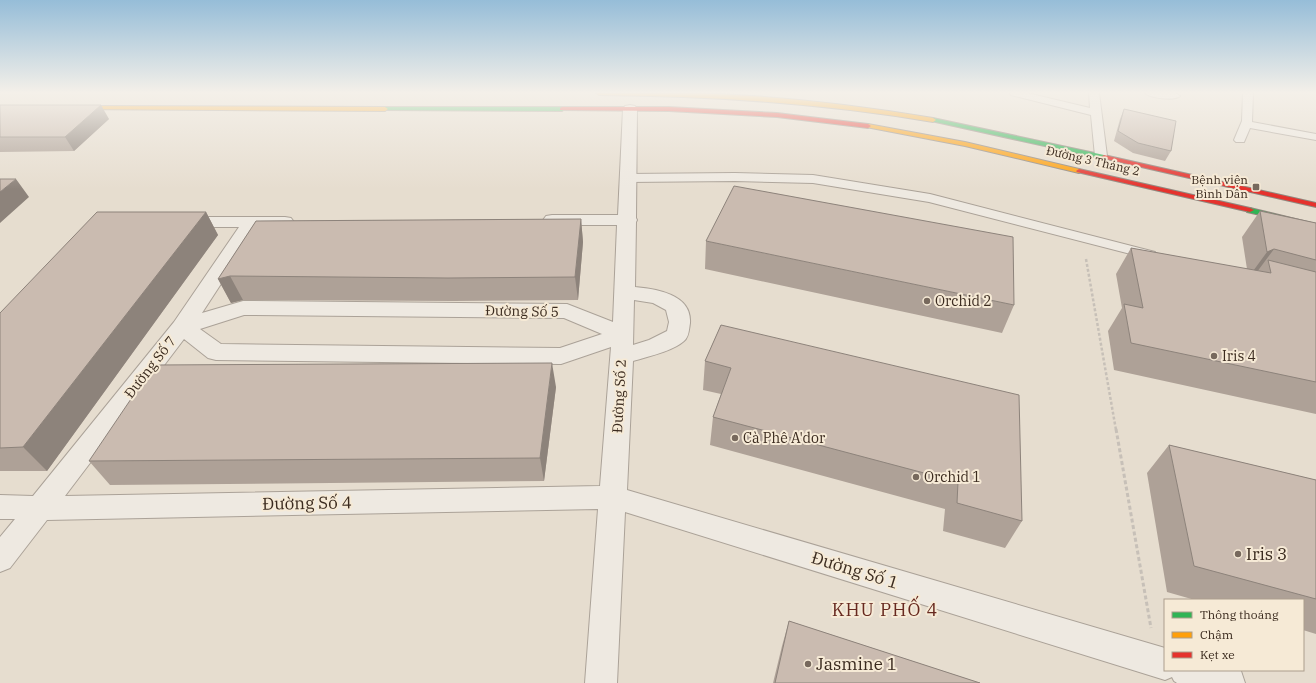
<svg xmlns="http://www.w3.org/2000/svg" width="1316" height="683" viewBox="0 0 1316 683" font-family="'IBM Plex Serif',serif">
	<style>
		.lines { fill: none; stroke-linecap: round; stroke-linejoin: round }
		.lane-casing { stroke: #aba298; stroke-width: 2 }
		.street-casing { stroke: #aba298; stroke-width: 2 }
		.fast-casing { stroke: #91887f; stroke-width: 2 }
		.slow-casing { stroke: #91887f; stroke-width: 2 }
		.jam-casing { stroke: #91887f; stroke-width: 2 }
		.path-far1 { stroke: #c7c0b8; stroke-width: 2.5; stroke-dasharray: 3 2; stroke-linecap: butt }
		.path { stroke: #c7c0b8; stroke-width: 3; stroke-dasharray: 4 2.5; stroke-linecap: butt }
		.lane { fill: #eee9e1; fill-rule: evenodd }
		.street { fill: #eee9e1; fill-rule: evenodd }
		.fast { fill: #30b455; fill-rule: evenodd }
		.slow { fill: #ff9f0a; fill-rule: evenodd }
		.jam { fill: #e5322d; fill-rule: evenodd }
		.wall { fill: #aea197 }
		.shaded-wall { fill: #8d837b }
		.building { fill: #cabbb0; stroke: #8d837b }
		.poi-dot { fill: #77695d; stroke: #f6ead6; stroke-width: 1.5 }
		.labels { text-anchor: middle; stroke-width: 4; stroke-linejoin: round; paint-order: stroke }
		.far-street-label { font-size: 12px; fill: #3b2b1f; stroke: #f6ead6 }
		.far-poi-label { font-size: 12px; fill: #3b2b1f; stroke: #f6ead6; text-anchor: end }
		.poi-label { font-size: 14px; fill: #3b2b1f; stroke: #f6ead6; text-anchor: start }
		.street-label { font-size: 14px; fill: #3b2b1f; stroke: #f6ead6 }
		.near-street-label { font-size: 17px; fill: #3b2b1f; stroke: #f6ead6 }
		.near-poi-label { font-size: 17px; fill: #3b2b1f; stroke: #f6ead6; text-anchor: start }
		.near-neighbourhood-label { font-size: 18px; letter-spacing: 1px; fill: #67291f; stroke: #f6ead6 }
	</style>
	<rect width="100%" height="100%" fill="#e6ddcf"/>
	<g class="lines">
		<defs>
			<path id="lane" d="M 1010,93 L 1027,93 L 1090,108 L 1089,93 L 1099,93 L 1107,156 L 1105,158 L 1097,158 L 1095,156 L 1091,115 L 1011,95 Z
				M 1145,93 L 1175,93 L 1180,96 C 1175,101 1149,98 1145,93 Z
				M 1243,93 L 1253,93 L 1252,122 L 1316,134 L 1316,140 L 1250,128 L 1244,142 L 1236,142 L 1234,140 L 1242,121 Z
				M 735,173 L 813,175 L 930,194 L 1155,252 L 1157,255 L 1155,258 L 1150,259 L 929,202 L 813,183 L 735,181 L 628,182 L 624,181 L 622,178 L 624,175 L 628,174 Z"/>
			<path id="street" d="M 630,105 L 635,106 L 637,109 L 636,218 L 637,220 L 636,222 L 635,287 C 656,289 692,294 690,323 C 689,329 689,337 684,341 C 673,351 647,357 633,361 L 627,490 L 1165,648 L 1165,670 L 1237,670 L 1241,671 L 1245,683 L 1177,683 L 1174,681 L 1172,677 L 1165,680 L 625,512 L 617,683 L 585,683 L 598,509 L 47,520 L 10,568 L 0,572 L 0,537 L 15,519 L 0,519 L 0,495 L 33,496 L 174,322 L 239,227 L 182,227 L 176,226 L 173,222 L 176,218 L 182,217 L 285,217 L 291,218 L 294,222 L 291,226 L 285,227 L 258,227 L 202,313 L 243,301 L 567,304 L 613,322 L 617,225 L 552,225 L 546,224 L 543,220 L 546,216 L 552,215 L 618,215 L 623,109 L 625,106 ZM 634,300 L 653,303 L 666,310 L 669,322 L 667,331 L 649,340 L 633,345 ZM 244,315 L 564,318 L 602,334 L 560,348 L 221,344 L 200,329 ZM 184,339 L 208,358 L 216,360 L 561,364 L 611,347 L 600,486 L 65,496 Z"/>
			<path id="fast" d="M 385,107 L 562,107 L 565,109 L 562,111 L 383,110 L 383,108 Z
				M 933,118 L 1104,155 L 1107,157 L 1104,159 L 931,121 L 930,120 Z
				M 1247,208 L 1250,208 L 1316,224 L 1316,228 L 1247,212 Z"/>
			<path id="slow" d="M 596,93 C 709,89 822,99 933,118 L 936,120 L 933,122 C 822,103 711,96 599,95 Z
				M 73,106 L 385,107 L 388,109 L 385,111 L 71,109 L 70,108 Z
				M 868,124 L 965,142 L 1079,169 L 1082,171 L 1079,173 L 965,146 L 866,127 L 866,125 Z"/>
			<path id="jam" d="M 562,107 L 669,107 L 777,113 L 868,124 L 871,126 L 868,128 L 777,117 L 669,111 L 560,110 L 560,108 Z
				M 1104,155 L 1316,203 L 1316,207 L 1102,158 L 1101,157 Z
				M 1079,169 L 1250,208 L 1254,210 L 1250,212 L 1077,172 L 1076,171 Z"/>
		</defs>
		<use href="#lane" class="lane-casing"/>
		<use href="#street" class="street-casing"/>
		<use href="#fast" class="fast-casing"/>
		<use href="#slow" class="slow-casing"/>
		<use href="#jam" class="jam-casing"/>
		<path class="path-far1" d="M 1086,259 L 1116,430"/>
		<path class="path" d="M 1116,429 L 1151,628"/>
		<use href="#lane" class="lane"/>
		<use href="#street" class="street"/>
		<use href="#fast" class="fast"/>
		<use href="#slow" class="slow"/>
		<use href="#jam" class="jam"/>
	</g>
	<path class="wall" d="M 0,105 L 109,119 L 74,151 L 0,152 Z
		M 1124,109 L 1171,151 L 1165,161 L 1133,153 L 1114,141 L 1120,119 Z
		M 1260,211 L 1316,223 L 1316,414 L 1114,370 L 1108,331 L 1122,308 L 1116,274 L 1131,248 L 1247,269 L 1242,237 Z
		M 206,212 L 218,235 L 47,471 L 0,471 L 0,313 Z
		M 581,219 L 583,242 L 578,300 L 454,301 L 243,300 L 231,303 L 218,279 L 256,221 Z
		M 706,241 L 1014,305 L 1002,333 L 705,269 Z
		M 721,325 L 1022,521 L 1005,548 L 943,531 L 945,509 L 710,445 L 713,417 L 721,394 L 703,390 L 705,361 Z
		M 556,387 L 544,481 L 110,485 L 89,461 Z
		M 1169,445 L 1316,480 L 1316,634 L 1303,630 L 1303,600 L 1195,600 L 1167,592 L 1147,473 Z
		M 789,621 L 980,683 L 773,683 L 782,646 Z"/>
	<path class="shaded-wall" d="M 101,105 L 109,119 L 74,151 L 65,137 Z
		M 16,179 L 29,197 L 0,223 L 0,192 Z
		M 206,212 L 218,235 L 47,471 L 23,447 Z
		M 581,219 L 583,242 L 578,300 L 575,277 Z
		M 1274,249 L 1254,276 L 1248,278 L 1267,252 Z
		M 230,276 L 243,300 L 231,303 L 218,279 Z
		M 552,363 L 556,387 L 544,481 L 540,458 Z"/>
	<path class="building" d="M 0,105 L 101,105 L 65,137 L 0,137 Z
		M 1124,109 L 1176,121 L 1171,151 L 1138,143 L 1118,131 Z
		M 0,179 L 16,179 L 0,192 Z
		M 734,186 L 1013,237 L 1014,305 L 706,241 Z
		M 1260,211 L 1316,223 L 1316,260 L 1274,249 L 1267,252 Z
		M 97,212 L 206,212 L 23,447 L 0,448 L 0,313 Z
		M 581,219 L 575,277 L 448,278 L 230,276 L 218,279 L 256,221 Z
		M 1131,248 L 1271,273 L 1268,260 L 1316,272 L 1316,382 L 1131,343 L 1124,304 L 1143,308 Z
		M 721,325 L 1019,395 L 1022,521 L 957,503 L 958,482 L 713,417 L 731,368 L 705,361 Z
		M 552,363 L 540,458 L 89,461 L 154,365 Z
		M 1169,445 L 1316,480 L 1316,599 L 1194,566 Z
		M 789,621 L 980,683 L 775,683 Z"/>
	<linearGradient id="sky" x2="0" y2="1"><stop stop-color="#96bdd8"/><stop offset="0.49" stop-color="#f4f0e9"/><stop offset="1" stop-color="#f4f0e9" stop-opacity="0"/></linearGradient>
	<rect width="1316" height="189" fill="url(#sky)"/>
	<g class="poi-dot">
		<rect x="1252" y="183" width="8" height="8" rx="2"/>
		<circle cx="927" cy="301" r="4"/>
		<circle cx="1214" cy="356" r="4"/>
		<circle cx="735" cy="438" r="4"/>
		<circle cx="916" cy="477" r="4"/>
		<circle cx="1238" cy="554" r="4"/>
		<circle cx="808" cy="664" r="4"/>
	</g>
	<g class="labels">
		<g class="far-street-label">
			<text transform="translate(1093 161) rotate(13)" y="4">Đường 3 Tháng 2</text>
		</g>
		<g class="far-poi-label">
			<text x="1248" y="184">Bệnh viện<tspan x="1248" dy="14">Bình Dân</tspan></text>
		</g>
		<g class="poi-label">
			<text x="935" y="306">Orchid 2</text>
			<text x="1222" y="361">Iris 4</text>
			<text x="743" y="443">Cà Phê A'dor</text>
			<text x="924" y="482">Orchid 1</text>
		</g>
		<g class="street-label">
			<text transform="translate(522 311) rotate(1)" y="5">Đường Số 5</text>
			<text transform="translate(150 367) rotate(-52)" y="5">Đường Số 7</text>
			<text transform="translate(619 396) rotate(-87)" y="5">Đường Số 2</text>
		</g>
		<g class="near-street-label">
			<text transform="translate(307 503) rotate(-1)" y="6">Đường Số 4</text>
			<text transform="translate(855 570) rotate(17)" y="6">Đường Số 1</text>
		</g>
		<g class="near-poi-label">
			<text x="1246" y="560">Iris 3</text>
			<text x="816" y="670">Jasmine 1</text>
		</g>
		<g class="near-neighbourhood-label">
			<text x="885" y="616">KHU PHỐ 4</text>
		</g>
	</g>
	<rect x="1164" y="599" width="140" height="72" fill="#f6ead6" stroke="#ab9e8d"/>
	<rect x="1172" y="612" width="20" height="6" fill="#30b455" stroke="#ab9e8d"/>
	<text x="1200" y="619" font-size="12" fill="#3b2b1f">Thông thoáng</text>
	<rect x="1172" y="632" width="20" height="6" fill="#ff9f0a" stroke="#ab9e8d"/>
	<text x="1200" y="639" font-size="12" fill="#3b2b1f">Chậm</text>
	<rect x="1172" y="652" width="20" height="6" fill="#e5322d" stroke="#ab9e8d"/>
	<text x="1200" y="659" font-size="12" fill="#3b2b1f">Kẹt xe</text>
</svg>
